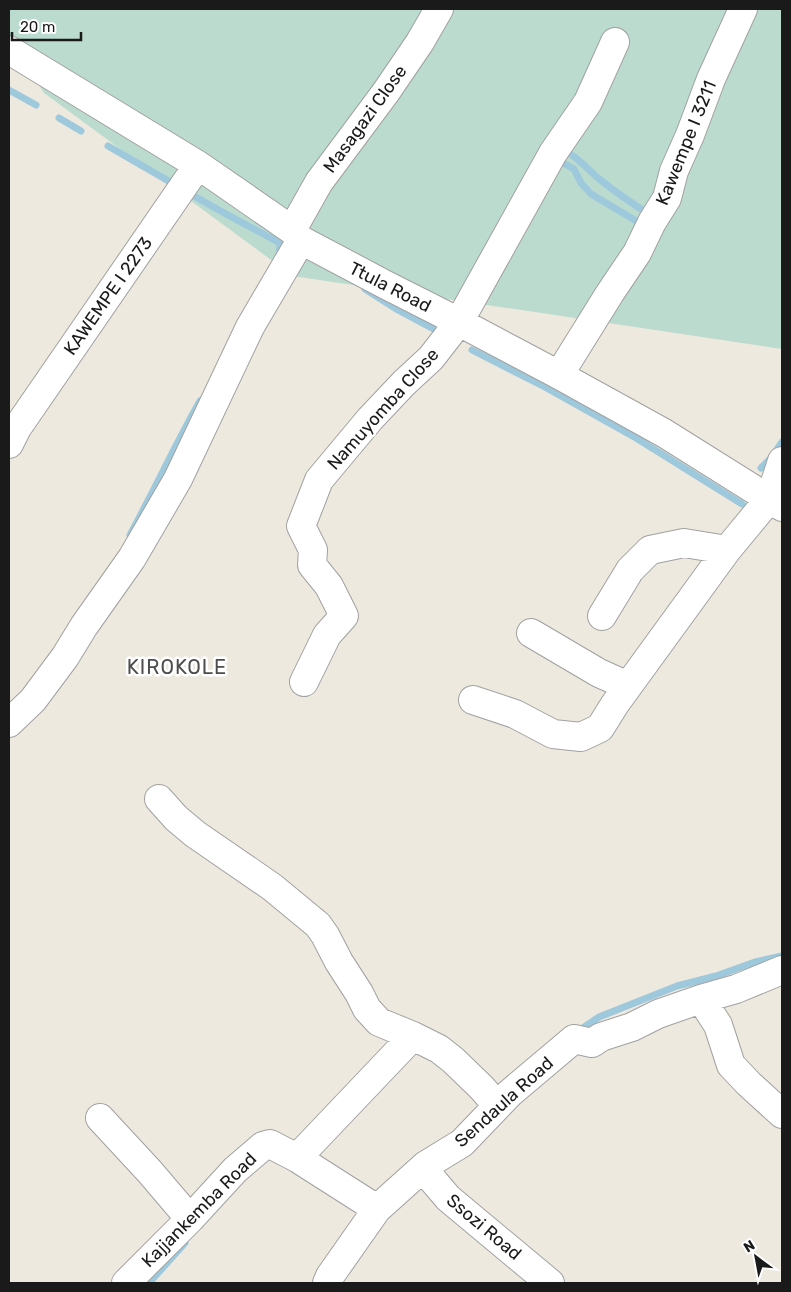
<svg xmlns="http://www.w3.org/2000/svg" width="791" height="1292" viewBox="0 0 791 1292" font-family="Rubik,sans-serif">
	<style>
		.wetland { fill: #bbdbcf }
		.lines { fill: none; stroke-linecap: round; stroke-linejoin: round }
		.stream { stroke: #9ec9dc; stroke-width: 7 }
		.minor-casing { stroke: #a1a1a1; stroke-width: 30 }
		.minor { stroke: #fff; stroke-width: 28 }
		.labels { text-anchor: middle; stroke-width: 5; stroke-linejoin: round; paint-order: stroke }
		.street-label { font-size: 18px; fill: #1a1a1a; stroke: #fff }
		.quarter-label { font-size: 20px; letter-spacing: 1px; fill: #4d4d4d; stroke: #fff }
	</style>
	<rect width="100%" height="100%" fill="#ede9df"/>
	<path class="wetland" d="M 9,9 L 782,9 L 782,349 L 293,276 L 44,93 L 9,38 Z"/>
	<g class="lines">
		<path class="stream" d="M 9,90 L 36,105
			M 59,118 L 81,131
			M 108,146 L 172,183 L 169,189
			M 561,150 C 575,154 586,168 598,178 C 614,191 631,203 649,214
			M 556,159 L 574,169 L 581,183 L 591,194 L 643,225
			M 185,191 L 226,214 L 280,243 L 279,259
			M 365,289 L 398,310 L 441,333 L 440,335
			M 472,350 L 543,386 L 636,438 L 742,504
			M 761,468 L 772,457 L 782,442
			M 130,535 C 154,491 175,445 200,401
			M 577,1032 L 599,1017 L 677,986 L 716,976 L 755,962 L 782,956
			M 149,1283 L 185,1243"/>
		<defs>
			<path id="minor" d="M 9,50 L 198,165 L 292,230 L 301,240 L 384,284 L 459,322 L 559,375 L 664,433 L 782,507
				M 292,230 L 319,182 L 386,92 L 420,42 L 439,9
				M 559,375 L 610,293 L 637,253 L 652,222 L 667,198 L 674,171 L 690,135 L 711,79 L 743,9
				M 9,444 L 17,428 L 198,165
				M 602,616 L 630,570 L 650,550 L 684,543 L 727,550
				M 531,633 L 599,673 L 628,686
				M 304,682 L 327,635 L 344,616 L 329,586 L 312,565 L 313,550 L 301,526 L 319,480 L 370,419 L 404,383 L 431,358 L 459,322 L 553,153 L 588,102 L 615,42
				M 473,700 L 515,714 L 553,734 L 581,737 L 600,728 L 615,704 L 727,550 L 770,498 L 782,461
				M 9,723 L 33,700 L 65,657 L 84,626 L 132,558 L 178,479 L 250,327 L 301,240
				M 159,799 L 176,818 L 195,834 L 272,887 L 318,925 L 325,935 L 339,962 L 359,993 L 367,1009 L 379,1022 L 413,1036 L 439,1049 L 453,1060 L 481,1087 L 497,1105
				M 701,999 L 718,1025 L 731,1065 L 749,1084 L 782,1114
				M 100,1118 L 150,1172 L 190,1219
				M 297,1158 L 413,1036
				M 426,1165 L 429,1169 L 431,1178 L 448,1198 L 550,1283
				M 126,1283 L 190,1219 L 235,1170 L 263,1146 L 270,1144 L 297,1158 L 377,1209
				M 327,1283 L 330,1276 L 377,1209 L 426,1165 L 462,1143 L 510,1093 L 574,1039 L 592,1043 L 601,1037 L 632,1027 L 658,1014 L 701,999 L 736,989 L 782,970"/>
		</defs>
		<use href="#minor" class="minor-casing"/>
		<use href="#minor" class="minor"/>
	</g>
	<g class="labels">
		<g class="street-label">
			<text transform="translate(365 119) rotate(-54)" y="6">Masagazi Close</text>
			<text transform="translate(686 143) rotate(-68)" y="6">Kawempe I 3211</text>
			<text transform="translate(390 287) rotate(27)" y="6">Ttula Road</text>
			<text transform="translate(108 296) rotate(-55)" y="6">KAWEMPE I 2273</text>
			<text transform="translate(383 409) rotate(-48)" y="6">Namuyomba Close</text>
			<text transform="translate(504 1102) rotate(-42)" y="6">Sendaula Road</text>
			<text transform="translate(199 1210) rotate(-45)" y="6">Kajjankemba Road</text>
			<text transform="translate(484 1227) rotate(40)" y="6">Ssozi Road</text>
		</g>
		<g class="quarter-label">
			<text x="177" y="674">KIROKOLE</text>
		</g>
	</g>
	<rect width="791" height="1292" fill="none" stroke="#1a1a1a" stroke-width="20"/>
	<g transform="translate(756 1257) rotate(328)" stroke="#ffffff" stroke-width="4" paint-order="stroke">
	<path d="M0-4L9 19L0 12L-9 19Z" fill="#1a1a1a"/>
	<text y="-8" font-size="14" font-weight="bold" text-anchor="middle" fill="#1a1a1a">N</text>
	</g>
	<path d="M12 32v8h69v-8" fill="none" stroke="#1a1a1a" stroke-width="2.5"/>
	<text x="20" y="32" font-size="15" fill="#1a1a1a" stroke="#ffffff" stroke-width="4" paint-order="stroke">20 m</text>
</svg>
